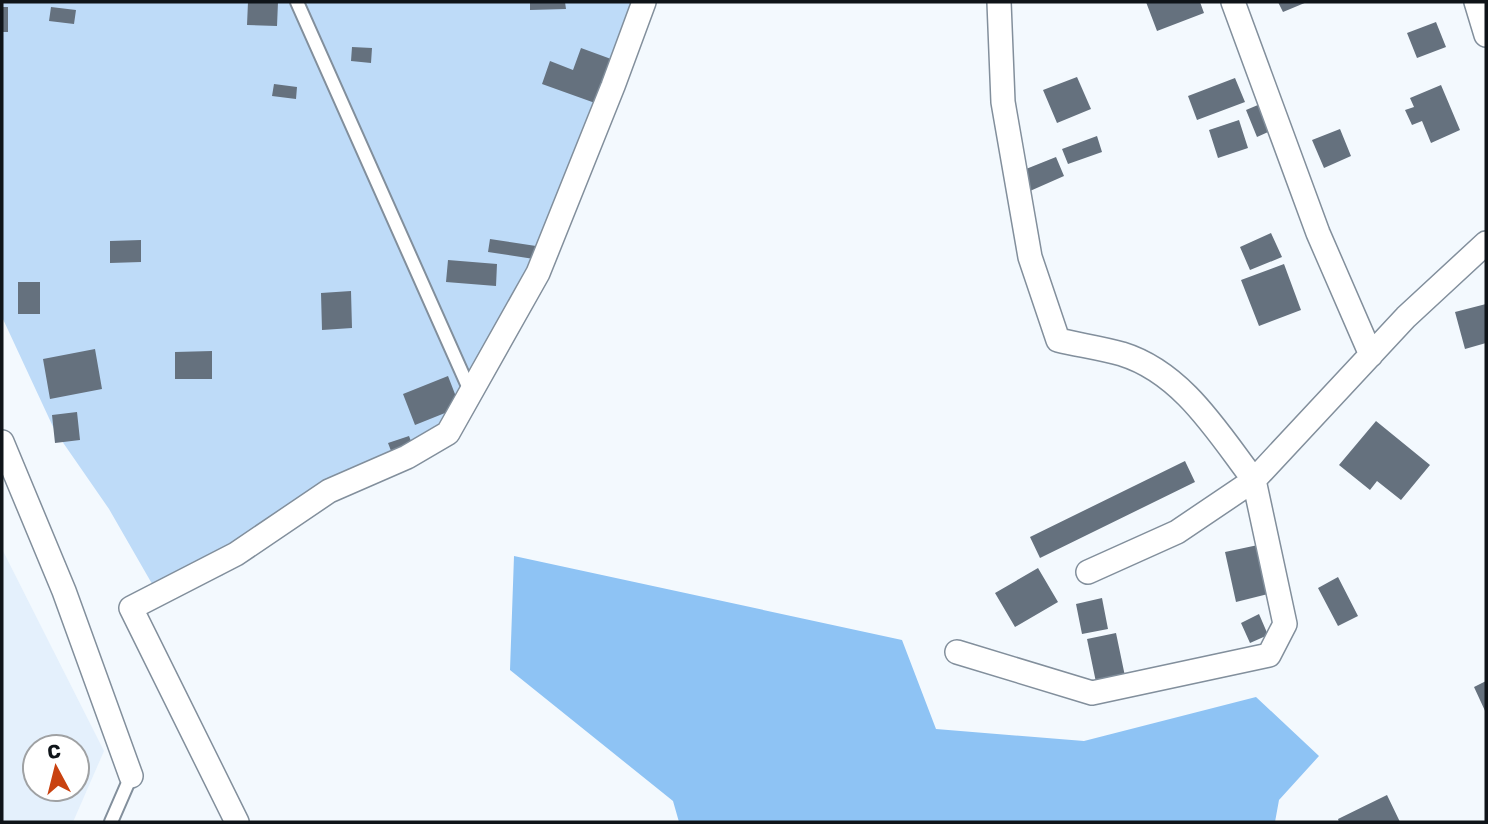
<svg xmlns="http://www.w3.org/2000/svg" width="1488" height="824" viewBox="0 0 1488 824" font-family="Rubik,sans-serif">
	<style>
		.built { fill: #e4f0fc; fill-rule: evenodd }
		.green { fill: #bedbf8 }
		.forest { fill: #8ec3f4 }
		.building { fill: #65717e }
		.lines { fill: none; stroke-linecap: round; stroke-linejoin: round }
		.lane-casing { stroke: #828f9c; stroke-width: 16 }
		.street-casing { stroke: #828f9c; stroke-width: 26 }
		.lane { stroke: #fff; stroke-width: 12 }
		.street { stroke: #fff; stroke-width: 23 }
	</style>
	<rect width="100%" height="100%" fill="#f3f9fe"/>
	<path class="built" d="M 2,549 L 104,751 L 73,822 L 2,822 ZM 35,747 L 77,747 L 77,789 L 35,789 Z"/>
	<path class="green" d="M 2,2 L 647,2 L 582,185 L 440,444 L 320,500 L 222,576 L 155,589 L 109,509 L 55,431 L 2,317 Z"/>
	<path class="forest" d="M 514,556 L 902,640 L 936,729 L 1084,741 L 1256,697 L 1319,756 L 1279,800 L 1275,822 L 679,822 L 673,801 L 510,670 Z"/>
	<path class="building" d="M 248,2 L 278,2 L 277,26 L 247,25 Z
		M 530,2 L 565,2 L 566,9 L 530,10 Z
		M 1146,2 L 1200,2 L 1204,13 L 1157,31 Z
		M 1278,2 L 1307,2 L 1283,12 Z
		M 2,7 L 8,7 L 8,32 L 2,32 Z
		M 51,7 L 76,10 L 74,24 L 49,21 Z
		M 1436,22 L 1446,47 L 1417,58 L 1407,33 Z
		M 352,47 L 372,48 L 371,63 L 351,61 Z
		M 581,48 L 611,59 L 595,103 L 542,84 L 550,61 L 573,70 Z
		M 1077,77 L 1091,109 L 1057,123 L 1043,90 Z
		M 1235,78 L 1245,102 L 1197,120 L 1188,96 Z
		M 274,84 L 297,87 L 296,99 L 272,96 Z
		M 1441,85 L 1460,130 L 1431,143 L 1422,121 L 1412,125 L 1405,110 L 1414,107 L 1410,98 Z
		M 1265,102 L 1277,128 L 1257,137 L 1246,110 Z
		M 1239,120 L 1248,148 L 1218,158 L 1209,130 Z
		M 1340,129 L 1351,156 L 1324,168 L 1312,140 Z
		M 1097,136 L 1102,152 L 1068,164 L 1062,149 Z
		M 1056,157 L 1064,176 L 1030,191 L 1021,171 Z
		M 1271,233 L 1282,257 L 1250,270 L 1240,247 Z
		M 490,239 L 536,246 L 534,259 L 488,252 Z
		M 141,240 L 141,262 L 110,263 L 110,241 Z
		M 448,260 L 497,264 L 496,286 L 446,282 Z
		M 1284,264 L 1301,310 L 1259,326 L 1241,280 Z
		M 18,282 L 40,282 L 40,314 L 18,314 Z
		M 351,291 L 352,328 L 322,330 L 321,293 Z
		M 1486,304 L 1486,343 L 1465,349 L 1455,312 Z
		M 95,349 L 102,389 L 50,399 L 43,359 Z
		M 212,351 L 212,379 L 175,379 L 175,352 Z
		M 448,376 L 460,407 L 415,425 L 403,394 Z
		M 77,412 L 80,440 L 55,443 L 52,415 Z
		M 1376,421 L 1430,465 L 1401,500 L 1377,481 L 1370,490 L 1339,465 Z
		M 409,436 L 414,449 L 393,456 L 388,443 Z
		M 1185,461 L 1195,482 L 1040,558 L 1030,537 Z
		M 1258,545 L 1268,594 L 1236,602 L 1225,552 Z
		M 1038,568 L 1058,602 L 1015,627 L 995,593 Z
		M 1338,577 L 1358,616 L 1338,626 L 1318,588 Z
		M 1102,598 L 1108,629 L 1082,634 L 1076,604 Z
		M 1259,614 L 1268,635 L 1250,643 L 1241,623 Z
		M 1116,633 L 1126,681 L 1097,687 L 1087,639 Z
		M 1486,681 L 1486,713 L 1474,687 Z
		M 1387,795 L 1400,822 L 1339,822 L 1338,819 Z"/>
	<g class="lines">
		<defs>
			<path id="lane" d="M 297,2 L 471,393
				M 111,822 L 131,776"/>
			<path id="street" d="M 999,2 L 1003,102 L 1030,257 L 1058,340 C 1079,345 1101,348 1122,354 C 1183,373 1218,433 1254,480 L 1177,532 L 1088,572
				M 1233,2 L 1318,233 L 1371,355
				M 1476,2 L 1486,35
				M 2,442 L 64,591 L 131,776
				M 957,652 L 1092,693 L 1269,655 L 1285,624 L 1254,480 L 1406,317 L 1486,243
				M 237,822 L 131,608 L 236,554 L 329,491 L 407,457 L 448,433 L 538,273 L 613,86 L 644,2"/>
		</defs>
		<use href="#lane" class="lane-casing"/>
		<use href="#street" class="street-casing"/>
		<use href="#lane" class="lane"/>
		<use href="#street" class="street"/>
	</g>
	<rect width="1488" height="824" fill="none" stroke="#0f1419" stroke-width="7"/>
	<g transform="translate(56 768) rotate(353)"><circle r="33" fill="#ffffff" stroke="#9fa1a3" stroke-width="2"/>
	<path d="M0-5L12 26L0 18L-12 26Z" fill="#c94210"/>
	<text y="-10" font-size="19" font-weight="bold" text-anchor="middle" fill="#0f1419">С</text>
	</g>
</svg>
